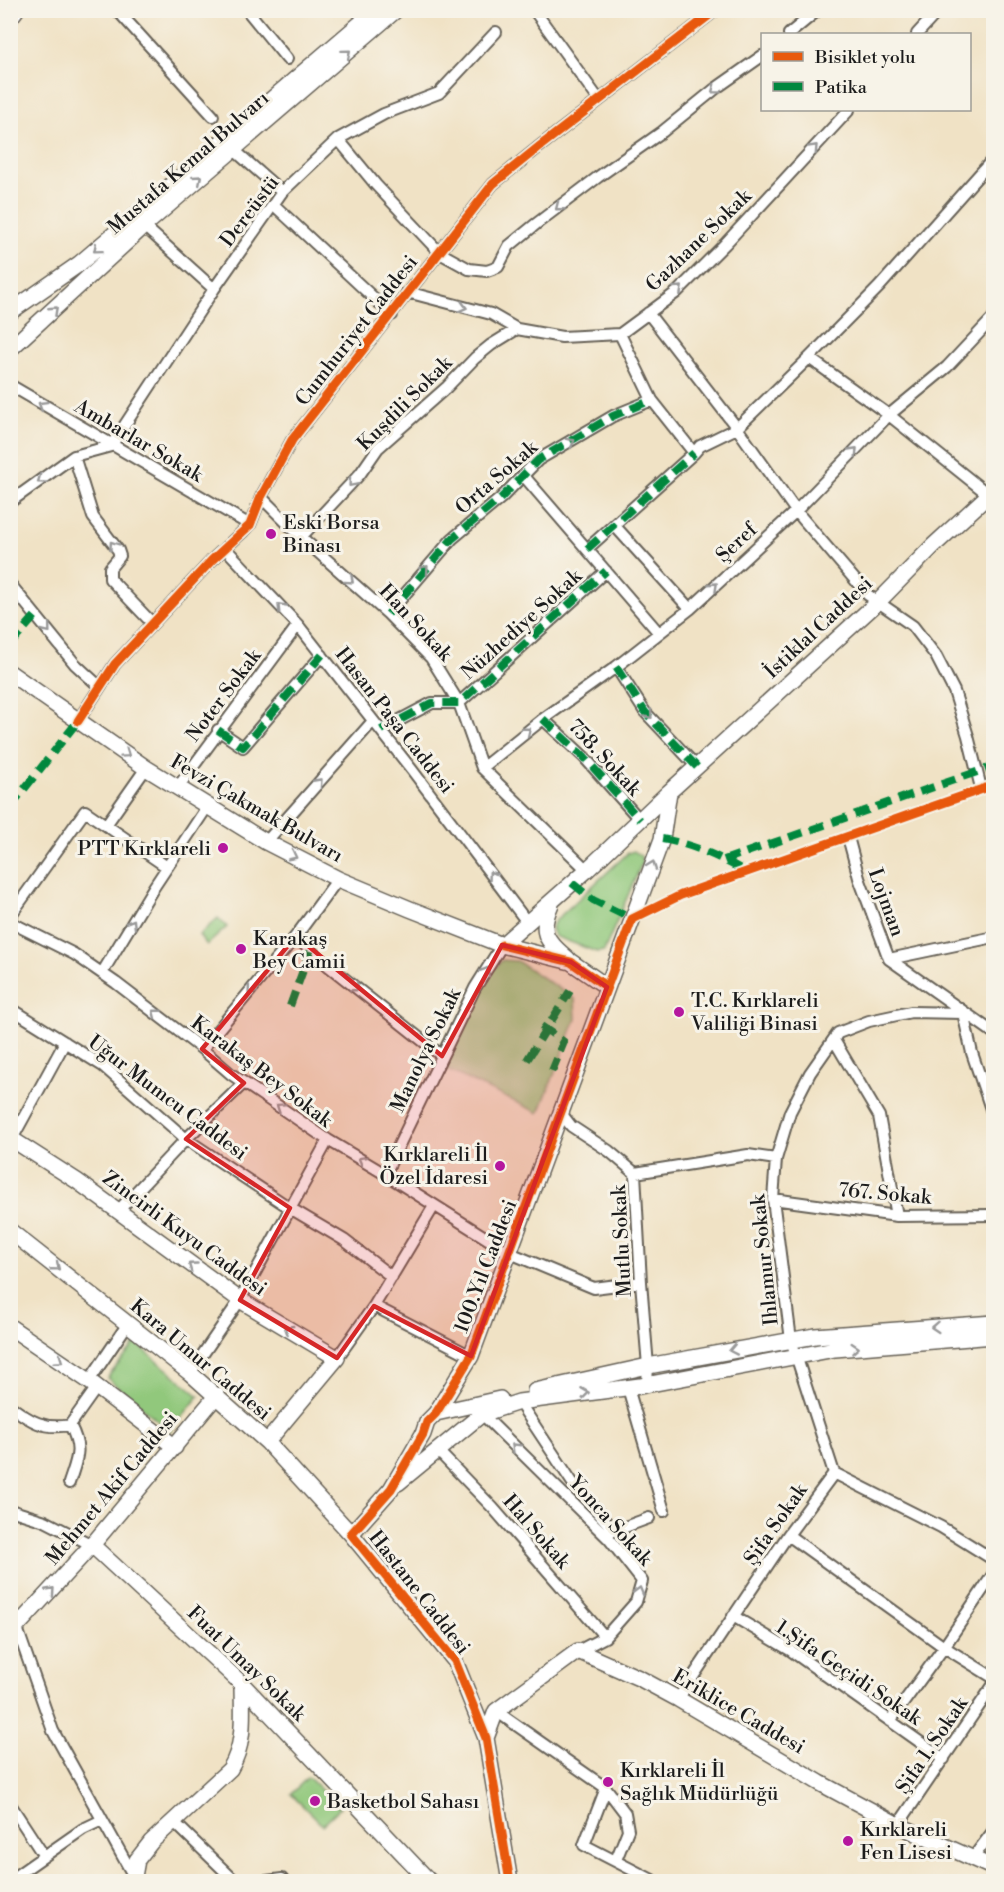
<svg xmlns="http://www.w3.org/2000/svg" width="1004" height="1892" viewBox="0 0 1004 1892" font-family="'Libre Bodoni',serif">
	<style>
		.green { fill: #91c87b; stroke: #56724c; stroke-width: 1.5 }
		.lines { fill: none; stroke-linecap: round; stroke-linejoin: round }
		.street-casing { stroke: #666157; stroke-width: 14 }
		.secondary-casing { stroke: #666157; stroke-width: 18 }
		.street { stroke: #fff; stroke-width: 10 }
		.secondary { stroke: #fff; stroke-width: 15 }
		.quiet { stroke: #00873e; stroke-width: 8; stroke-dasharray: 15 8; stroke-linecap: butt }
		.cycleway-casing { stroke: #f7f3e8; stroke-width: 13 }
		.cycleway { stroke: #e8590c; stroke-width: 9 }
		.oneway { stroke: #999 }
		.marked { fill: #d62828; fill-opacity: 0.2; stroke: #d62828; stroke-width: 4.5; stroke-linejoin: round }
		.poi-dot { fill: #b5179e; stroke: #f7f3e8; stroke-width: 2 }
		.labels { text-anchor: middle; stroke-width: 6; stroke-linejoin: round; paint-order: stroke }
		.street-label { font-size: 20px; fill: #1c1c1c; stroke: #f7f3e8 }
		.poi-label { font-size: 20px; fill: #1c1c1c; stroke: #f7f3e8; text-anchor: start }
	</style>
	<rect width="100%" height="100%" fill="#f7f3e8"/>
	<filter id="ink" filterUnits="userSpaceOnUse"><feTurbulence type="fractalNoise" baseFrequency=".0167" numOctaves="2"/><feDisplacementMap in="SourceGraphic" scale="12" xChannelSelector="R" yChannelSelector="G"/><feConvolveMatrix kernelMatrix="1 2 1 2 8 2 1 2 1" color-interpolation-filters="sRGB"/></filter>
	<filter id="wash" filterUnits="userSpaceOnUse"><feTurbulence type="fractalNoise" baseFrequency=".008" numOctaves="4" result="noise"/><feDisplacementMap in="SourceGraphic" scale="24" xChannelSelector="R" yChannelSelector="G"/><feGaussianBlur stdDeviation="1.35" result="paint"/><feColorMatrix in="noise" values="0 0 0 0 0 0 0 0 0 0 0 0 0 0 0 0 0 1.4 0 .05"/><feComposite in="paint" operator="in"/></filter>
	<g filter="url(#wash)">
		<rect width="100%" height="100%" fill="#f0e2c5"/>
		<path class="green" d="M 634,851 L 641,856 L 642,863 L 604,951 L 597,952 L 554,936 L 551,928 L 555,921 L 628,853 Z
			M 218,918 L 227,927 L 207,945 L 199,935 Z
			M 502,960 L 517,961 L 575,999 L 576,1019 L 539,1113 L 445,1069 L 486,978 Z
			M 136,1343 L 199,1396 L 170,1431 L 107,1378 Z
			M 308,1777 L 340,1808 L 322,1825 L 291,1794 Z"/>
	</g>
	<g filter="url(#ink)">
		<g class="lines">
			<defs>
				<path id="street" d="M 117,10 L 213,116
					M 247,10 L 287,59
					M 357,10 L 364,20
					M 534,10 L 599,100
					M 789,34 L 818,10
					M 917,34 L 939,10
					M 338,139 L 376,185 L 440,253 L 469,269 L 487,271 L 498,267 L 509,246 L 536,224 L 598,177 L 662,132 L 715,89 L 762,56
					M 233,149 L 282,192
					M 274,205 L 392,315
					M 144,226 L 214,289
					M 407,292 L 491,314 L 517,329 L 562,337 L 620,334 L 677,292 L 725,244 L 849,110
					M 648,313 L 737,428 L 796,511 L 868,595 L 913,626 L 936,656 L 954,691 L 968,736 L 981,788
					M 620,334 L 652,400 L 694,453 L 700,446 L 737,428 L 809,358 L 879,287 L 994,158
					M 809,358 L 889,415 L 989,495
					M 10,385 L 250,525
					M 111,446 L 214,289 L 282,192 L 338,139 L 384,114 L 439,93 L 496,32
					M 74,456 L 93,517 L 118,550 L 120,556 L 110,568 L 110,579 L 152,623
					M 523,475 L 659,633
					M 261,497 L 301,537 L 388,614 L 431,658 L 459,703 L 482,768 L 587,870
					M 10,502 L 74,456 L 111,446
					M 614,525 L 690,609
					M 301,537 L 360,474 L 378,448 L 447,387 L 475,358 L 491,345 L 517,329
					M 225,548 L 298,625 L 412,770 L 527,922
					M 587,549 L 694,453
					M 10,584 L 75,664 L 100,687
					M 388,614 L 452,539 L 501,498 L 538,460 L 613,416 L 652,400
					M 616,667 L 645,712 L 697,767
					M 543,719 L 584,757 L 640,820
					M 78,721 L 115,664 L 212,560 L 250,525 L 261,497 L 292,440 L 493,184 L 540,146 L 716,10
					M 218,730 L 243,747 L 322,655
					M 381,730 L 432,703 L 459,703 L 606,571
					M 482,768 L 543,719 L 616,667 L 690,609 L 796,511 L 889,415 L 947,367 L 994,317
					M 178,787 L 298,625
					M 106,825 L 146,768
					M 848,837 L 859,878 L 889,959 L 994,1033
					M 266,842 L 373,721
					M 10,916 L 85,811 L 167,867
					M 10,922 L 74,954 L 116,983 L 202,1049 L 231,1074 L 328,1140 L 385,1174 L 510,1253 L 594,1288 L 641,1282
					M 296,936 L 316,956 L 442,1056
					M 889,959 L 994,937
					M 102,973 L 154,887 L 207,807
					M 10,1008 L 103,1066 L 186,1139 L 290,1208 L 344,1240 L 392,1277
					M 963,1013 L 972,1053 L 994,1118
					M 834,1040 L 879,1116 L 897,1216
					M 202,1049 L 296,936 L 338,879
					M 561,1113 L 571,1126 L 609,1151 L 635,1173 L 641,1282 L 648,1366 L 647,1384
					M 12,1139 L 65,1042
					M 635,1173 L 748,1155 L 776,1159
					M 385,1174 L 475,988 L 502,945
					M 773,1199 L 897,1216 L 994,1215
					M 117,1212 L 186,1139 L 244,1083
					M 374,1306 L 471,1356
					M 337,1358 L 374,1306 L 434,1206
					M 190,1373 L 240,1300 L 328,1140
					M 89,1381 L 127,1325
					M 628,1388 L 664,1511
					M 519,1402 L 572,1482 L 614,1531 L 649,1518
					M 10,1406 C 30,1421 44,1430 70,1425 C 83,1450 77,1458 69,1483
					M 482,1414 L 609,1539 L 642,1581 L 636,1602 L 605,1637 L 578,1651
					M 70,1425 L 97,1387
					M 438,1451 L 493,1508 L 605,1637
					M 834,1473 L 941,1527 L 994,1560
					M 10,1510 L 45,1521 L 92,1545
					M 788,1535 L 944,1647 L 994,1678
					M 733,1616 L 790,1650 L 944,1759
					M 10,1622 L 17,1628 L 53,1731 L 133,1875
					M 678,1699 L 788,1535 L 834,1473 L 791,1340 L 773,1199 L 776,1159 L 790,1112 L 810,1073 L 838,1033 L 869,1021 L 911,1012 L 963,1013
					M 496,1711 L 606,1788 L 584,1845 L 656,1882
					M 890,1721 L 944,1647 L 994,1573
					M 606,1788 L 625,1813 L 628,1830 L 616,1860
					M 10,1804 L 44,1856
					M 173,1821 L 236,1882
					M 898,1825 L 994,1684
					M 972,1859 L 994,1830
					M 10,1880 L 83,1829 L 102,1820
					M 259,1882 L 282,1879 L 284,1882"/>
				<path id="secondary" d="M 10,18 L 16,10
					M 10,312 L 79,264 L 376,10
					M 10,349 L 144,226 L 396,10
					M 10,673 L 146,768 L 266,842 L 338,879 L 410,909 L 502,945 L 571,962 L 607,987
					M 551,904 C 539,932 545,940 568,959
					M 502,945 L 587,870 L 669,792 L 879,601 L 933,546 L 994,490
					M 10,1138 L 77,1181 L 240,1300 L 337,1358 L 267,1442
					M 10,1231 L 190,1373 L 267,1442 L 351,1534 L 455,1661 L 486,1738 L 510,1882
					M 10,1327 L 89,1381 L 175,1447
					M 535,1391 L 648,1366 L 815,1336 L 994,1323
					M 436,1413 L 500,1399
					M 398,1483 L 482,1414 L 519,1402 L 640,1386 L 835,1349 L 994,1336
					M 351,1534 L 391,1489 L 423,1434 L 427,1422 L 436,1413 L 471,1356 L 662,839 L 669,792
					M 92,1545 L 242,1684 L 430,1882
					M 10,1634 L 92,1545 L 217,1395
					M 486,1738 L 496,1711 L 578,1651 L 641,1679 L 678,1699 L 820,1783 L 898,1825 L 994,1868
					M 133,1882 L 137,1860 L 151,1842 L 230,1769 C 246,1743 242,1713 242,1684"/>
			</defs>
			<use href="#street" class="street-casing"/>
			<use href="#secondary" class="secondary-casing"/>
			<use href="#street" class="street"/>
			<use href="#secondary" class="secondary"/>
			<path class="quiet" d="M 587,549 L 694,453
				M 388,614 L 452,539 L 501,498 L 538,460 L 613,416 L 652,400
				M 10,645 L 36,615
				M 616,667 L 645,712 L 697,767
				M 543,719 L 584,757 L 640,820
				M 218,730 L 243,747 L 322,655
				M 381,730 L 432,703 L 459,703 L 606,571
				M 10,807 L 78,721
				M 662,839 C 692,844 720,857 746,872
				M 724,860 L 994,766
				M 572,883 L 593,900 L 632,919 L 636,917
				M 290,1006 L 310,951
				M 541,1026 L 564,1042 L 552,1071
				M 527,1060 L 570,991"/>
			<defs>
				<path id="cycleway" d="M 78,721 L 115,664 L 212,560 L 250,525 L 261,497 L 292,440 L 493,184 L 540,146 L 716,10
					M 502,945 L 571,962 L 607,987
					M 510,1882 L 486,1738 L 455,1661 L 351,1534 L 391,1489 L 423,1434 L 427,1422 L 436,1413 L 471,1356 L 632,919 L 681,895 L 994,785"/>
			</defs>
			<use href="#cycleway" class="cycleway-casing"/>
			<use href="#cycleway" class="cycleway"/>
		</g>
		<defs><path id="oneway-chevron" d="M-2-3.5L2.5 0L-2 3.5" fill="none" stroke-width="1.6" stroke-linecap="round" stroke-linejoin="round" transform="scale(1.5)"/></defs>
		<g class="oneway">
			<use href="#oneway-chevron" transform="translate(347 53) rotate(-40)"/>
			<use href="#oneway-chevron" transform="translate(715 90) rotate(143)"/>
			<use href="#oneway-chevron" transform="translate(814 148) rotate(-47)"/>
			<use href="#oneway-chevron" transform="translate(198 179) rotate(-41)"/>
			<use href="#oneway-chevron" transform="translate(559 207) rotate(142)"/>
			<use href="#oneway-chevron" transform="translate(97 249) rotate(140)"/>
			<use href="#oneway-chevron" transform="translate(679 289) rotate(-42)"/>
			<use href="#oneway-chevron" transform="translate(463 307) rotate(15)"/>
			<use href="#oneway-chevron" transform="translate(54 310) rotate(-43)"/>
			<use href="#oneway-chevron" transform="translate(42 405) rotate(-148)"/>
			<use href="#oneway-chevron" transform="translate(571 442) rotate(-29)"/>
			<use href="#oneway-chevron" transform="translate(854 451) rotate(-46)"/>
			<use href="#oneway-chevron" transform="translate(41 480) rotate(144)"/>
			<use href="#oneway-chevron" transform="translate(352 483) rotate(131)"/>
			<use href="#oneway-chevron" transform="translate(113 545) rotate(-125)"/>
			<use href="#oneway-chevron" transform="translate(425 569) rotate(-49)"/>
			<use href="#oneway-chevron" transform="translate(350 580) rotate(42)"/>
			<use href="#oneway-chevron" transform="translate(714 586) rotate(-43)"/>
			<use href="#oneway-chevron" transform="translate(281 607) rotate(-134)"/>
			<use href="#oneway-chevron" transform="translate(47 629) rotate(51)"/>
			<use href="#oneway-chevron" transform="translate(649 715) rotate(49)"/>
			<use href="#oneway-chevron" transform="translate(527 731) rotate(-39)"/>
			<use href="#oneway-chevron" transform="translate(126 754) rotate(35)"/>
			<use href="#oneway-chevron" transform="translate(319 782) rotate(-48)"/>
			<use href="#oneway-chevron" transform="translate(293 856) rotate(27)"/>
			<use href="#oneway-chevron" transform="translate(652 865) rotate(-69)"/>
			<use href="#oneway-chevron" transform="translate(492 875) rotate(-127)"/>
			<use href="#oneway-chevron" transform="translate(132 923) rotate(-59)"/>
			<use href="#oneway-chevron" transform="translate(486 971) rotate(-58)"/>
			<use href="#oneway-chevron" transform="translate(356 988) rotate(38)"/>
			<use href="#oneway-chevron" transform="translate(251 991) rotate(130)"/>
			<use href="#oneway-chevron" transform="translate(156 1013) rotate(-142)"/>
			<use href="#oneway-chevron" transform="translate(280 1107) rotate(-146)"/>
			<use href="#oneway-chevron" transform="translate(362 1160) rotate(-150)"/>
			<use href="#oneway-chevron" transform="translate(192 1266) rotate(-144)"/>
			<use href="#oneway-chevron" transform="translate(56 1267) rotate(39)"/>
			<use href="#oneway-chevron" transform="translate(935 1327) rotate(176)"/>
			<use href="#oneway-chevron" transform="translate(288 1329) rotate(-149)"/>
			<use href="#oneway-chevron" transform="translate(855 1348) rotate(-4)"/>
			<use href="#oneway-chevron" transform="translate(733 1350) rotate(169)"/>
			<use href="#oneway-chevron" transform="translate(59 1360) rotate(35)"/>
			<use href="#oneway-chevron" transform="translate(585 1393) rotate(-7)"/>
			<use href="#oneway-chevron" transform="translate(515 1447) rotate(-136)"/>
			<use href="#oneway-chevron" transform="translate(51 1591) rotate(-48)"/>
			<use href="#oneway-chevron" transform="translate(639 1591) rotate(-75)"/>
		</g>
	</g>
	<path class="marked" d="M 296,936 L 442,1056 L 502,945 L 571,962 L 607,987 L 471,1356 L 374,1306 L 337,1358 L 240,1300 L 290,1208 L 186,1139 L 244,1083 L 202,1049 Z"/>
	<g class="poi-dot">
		<circle cx="271" cy="534" r="6"/>
		<circle cx="223" cy="848" r="6"/>
		<circle cx="241" cy="949" r="6"/>
		<circle cx="679" cy="1012" r="6"/>
		<circle cx="500" cy="1166" r="6"/>
		<circle cx="608" cy="1782" r="6"/>
		<circle cx="315" cy="1801" r="6"/>
		<circle cx="848" cy="1841" r="6"/>
	</g>
	<g class="labels">
		<g class="street-label">
			<text transform="translate(188 162) rotate(-41)" y="7">Mustafa Kemal Bulvarı</text>
			<text transform="translate(249 211) rotate(-53)" y="7">Dereüstü</text>
			<text transform="translate(698 240) rotate(-44)" y="7">Gazhane Sokak</text>
			<text transform="translate(356 330) rotate(-52)" y="7">Cumhuriyet Caddesi</text>
			<text transform="translate(404 403) rotate(-45)" y="7">Kuşdili Sokak</text>
			<text transform="translate(139 440) rotate(30)" y="7">Ambarlar Sokak</text>
			<text transform="translate(496 477) rotate(-41)" y="7">Orta Sokak</text>
			<text transform="translate(736 542) rotate(-43)" y="7">Şeref</text>
			<text transform="translate(416 622) rotate(47)" y="7">Han Sokak</text>
			<text transform="translate(521 624) rotate(-42)" y="7">Nüzhediye Sokak</text>
			<text transform="translate(818 627) rotate(-43)" y="7">İstiklal Caddesi</text>
			<text transform="translate(223 695) rotate(-53)" y="7">Noter Sokak</text>
			<text transform="translate(395 720) rotate(52)" y="7">Hasan Paşa Caddesi</text>
			<text transform="translate(605 757) rotate(47)" y="7">758. Sokak</text>
			<text transform="translate(257 808) rotate(30)" y="7">Fevzi Çakmak Bulvarı</text>
			<text transform="translate(887 902) rotate(70)" y="7">Lojman</text>
			<text transform="translate(425 1050) rotate(-64)" y="7">Manolya Sokak</text>
			<text transform="translate(262 1071) rotate(37)" y="7">Karakaş Bey Sokak</text>
			<text transform="translate(168 1097) rotate(37)" y="7">Uğur Mumcu Caddesi</text>
			<text transform="translate(885 1193) rotate(5)" y="7">767. Sokak</text>
			<text transform="translate(185 1233) rotate(36)" y="7">Zincirli Kuyu Caddesi</text>
			<text transform="translate(621 1241) rotate(-93)" y="7">Mutlu Sokak</text>
			<text transform="translate(764 1260) rotate(-96)" y="7">Ihlamur Sokak</text>
			<text transform="translate(485 1266) rotate(-69)" y="7">100.Yıl Caddesi</text>
			<text transform="translate(201 1359) rotate(40)" y="7">Kara Umur Caddesi</text>
			<text transform="translate(111 1488) rotate(-50)" y="7">Mehmet Akif Caddesi</text>
			<text transform="translate(611 1520) rotate(48)" y="7">Yonca Sokak</text>
			<text transform="translate(775 1524) rotate(-55)" y="7">Şifa Sokak</text>
			<text transform="translate(537 1531) rotate(49)" y="7">Hal Sokak</text>
			<text transform="translate(420 1592) rotate(52)" y="7">Hastane Caddesi</text>
			<text transform="translate(247 1663) rotate(44)" y="7">Fuat Umay Sokak</text>
			<text transform="translate(849 1672) rotate(34)" y="7">1.Şifa Geçidi Sokak</text>
			<text transform="translate(739 1711) rotate(30)" y="7">Eriklice Caddesi</text>
			<text transform="translate(931 1745) rotate(-56)" y="7">Şifa 1. Sokak</text>
		</g>
		<g class="poi-label">
			<text x="283" y="529">Eski Borsa<tspan x="283" dy="23">Binası</tspan></text>
			<text x="211" y="855" text-anchor="end">PTT Kırklareli</text>
			<text x="253" y="945">Karakaş<tspan x="253" dy="23">Bey Camii</tspan></text>
			<text x="691" y="1007">T.C. Kırklareli<tspan x="691" dy="23">Valiliği Binasi</tspan></text>
			<text x="488" y="1161" text-anchor="end">Kırklareli İl<tspan x="488" dy="23">Özel İdaresi</tspan></text>
			<text x="620" y="1777">Kırklareli İl<tspan x="620" dy="23">Sağlık Müdürlüğü</tspan></text>
			<text x="327" y="1808">Basketbol Sahası</text>
			<text x="860" y="1836">Kırklareli<tspan x="860" dy="23">Fen Lisesi</tspan></text>
		</g>
	</g>
	<rect width="1004" height="1892" fill="none" stroke="#f7f3e8" stroke-width="36"/>
	<rect x="761" y="33" width="210" height="78" fill="#f7f3e8" stroke="#9f9d96" stroke-width="1.5"/>
	<rect x="773" y="52" width="30" height="9" fill="#e8590c" stroke="#9f9d96" stroke-width="1.5"/>
	<text x="815" y="63" font-size="18" fill="#1c1c1c">Bisiklet yolu</text>
	<rect x="773" y="82" width="30" height="9" fill="#00873e" stroke="#9f9d96" stroke-width="1.5"/>
	<text x="815" y="93" font-size="18" fill="#1c1c1c">Patika</text>
</svg>
